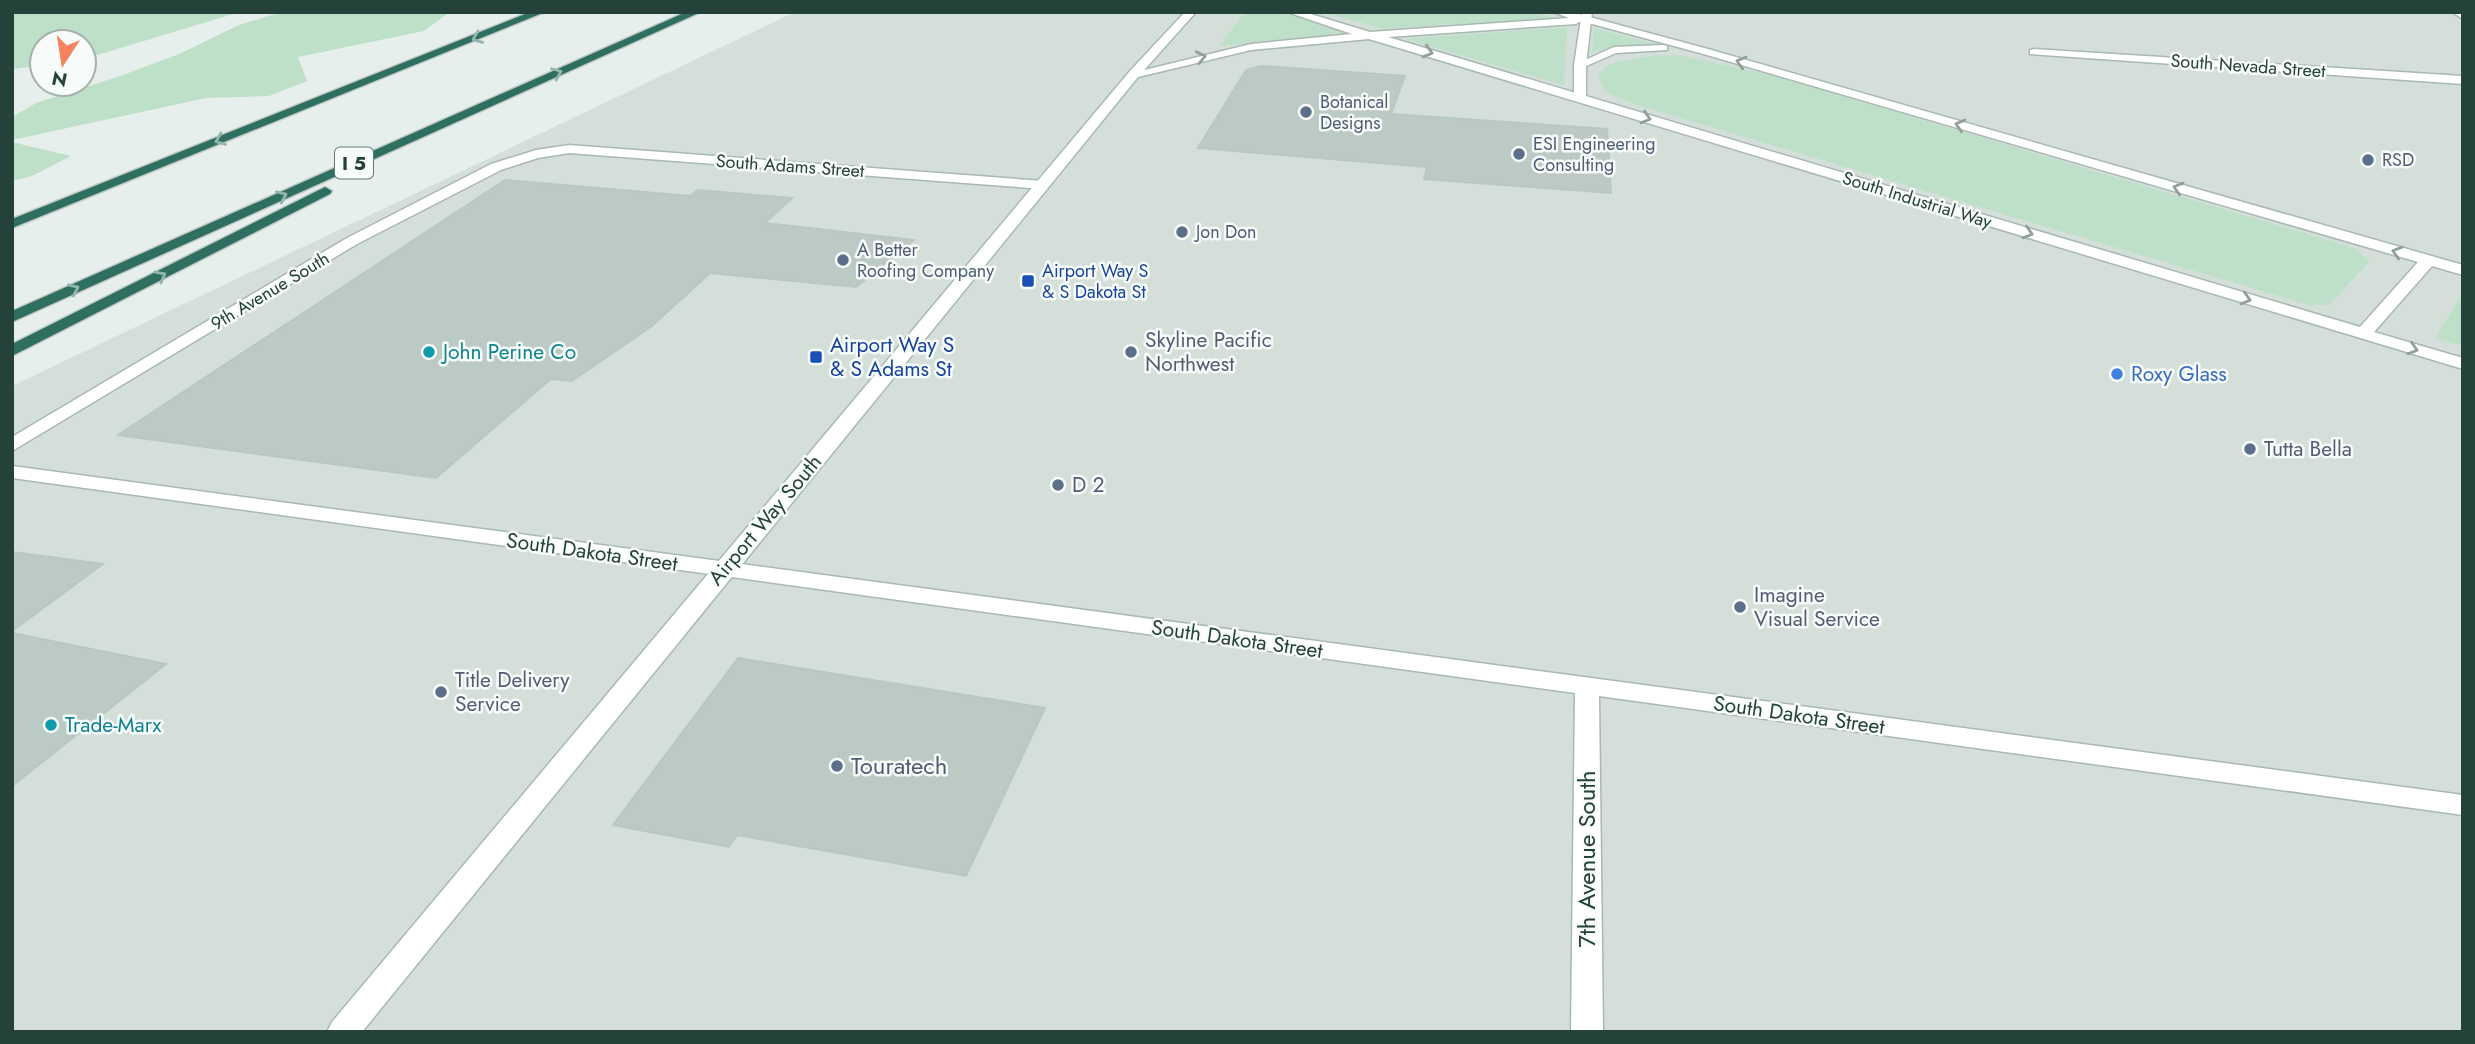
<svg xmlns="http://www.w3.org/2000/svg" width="2475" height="1044" viewBox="0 0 2475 1044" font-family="Jost,sans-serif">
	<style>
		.built { fill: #d4dfda }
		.green { fill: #bfe0c8 }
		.building { fill: #bbcac4; stroke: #b8c9c2; stroke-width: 2 }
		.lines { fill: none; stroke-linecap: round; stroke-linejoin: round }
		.minor-casing { stroke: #a8b8b2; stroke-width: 3 }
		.tertiary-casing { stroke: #a8b8b2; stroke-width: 3 }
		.secondary-casing { stroke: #a4bbb3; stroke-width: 3 }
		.motorway-casing { stroke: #c2cac8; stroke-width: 3 }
		.minor { fill: #fff; fill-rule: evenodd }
		.tertiary { fill: #fff; fill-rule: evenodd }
		.secondary { fill: #fff; fill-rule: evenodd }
		.motorway { fill: #2f6f62; fill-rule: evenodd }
		.oneway { stroke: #93b5ae }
		.oneway2 { stroke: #92a09c }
		.service-dot { fill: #5c6f8a; stroke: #f7fbf9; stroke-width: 2.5 }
		.transit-dot { fill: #1a4fb4; stroke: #f7fbf9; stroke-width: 2.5 }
		.culture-dot { fill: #0f9aa8; stroke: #f7fbf9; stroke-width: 2.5 }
		.shop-dot { fill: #3f7fe0; stroke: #f7fbf9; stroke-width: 2.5 }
		.labels { text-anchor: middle; stroke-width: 5; stroke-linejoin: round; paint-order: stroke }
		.far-street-label { font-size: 18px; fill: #24423a; stroke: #f7fbf9 }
		.far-service-label { font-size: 18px; fill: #4e5e75; stroke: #f7fbf9; text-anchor: start }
		.far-transit-label { font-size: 18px; fill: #164399; stroke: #f7fbf9; text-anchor: start }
		.shield { fill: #f7fbf9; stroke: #637a73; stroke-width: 2 }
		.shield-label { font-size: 19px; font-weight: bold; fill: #24423a }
		.service-label { font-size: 21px; fill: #4e5e75; stroke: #f7fbf9; text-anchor: start }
		.transit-label { font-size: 21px; fill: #164399; stroke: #f7fbf9; text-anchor: start }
		.culture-label { font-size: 21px; fill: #0d838f; stroke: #f7fbf9; text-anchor: start }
		.shop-label { font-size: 21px; fill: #366cbe; stroke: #f7fbf9; text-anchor: start }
		.street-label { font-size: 21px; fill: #24423a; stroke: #f7fbf9 }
		.near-service-label { font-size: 24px; fill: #4e5e75; stroke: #f7fbf9; text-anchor: start }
		.near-street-label { font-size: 24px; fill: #24423a; stroke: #f7fbf9 }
	</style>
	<rect width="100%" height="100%" fill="#e6efeb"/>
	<path class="built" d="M 795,12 L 2463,12 L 2463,1032 L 12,1032 L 12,386 Z"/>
	<path class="green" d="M 12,12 L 240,12 L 84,59 L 84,42 L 42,42 L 42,66 L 12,69 Z
		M 282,12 L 450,12 L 424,31 L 298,57 L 307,81 L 269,96 L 206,98 L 12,140 L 12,117 L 36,103 L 123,75 L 179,54 L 239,25 Z
		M 1245,12 L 1278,12 L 1354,33 L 1219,46 Z
		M 1322,12 L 1533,12 L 1553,18 L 1385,29 Z
		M 1567,27 L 1564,85 L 1405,39 Z
		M 1594,28 L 1655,44 L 1614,47 L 1592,52 Z
		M 1655,55 L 1684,56 L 1778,77 L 2354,248 L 2370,261 L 2329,305 L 2309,305 L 1637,105 L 1605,92 L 1598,75 L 1609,64 Z
		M 12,142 L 71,156 L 32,176 L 12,181 Z
		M 2463,293 L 2463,346 L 2435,338 Z"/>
	<path class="building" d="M 1261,66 L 1405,76 L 1391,114 L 1607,129 L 1611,193 L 1424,179 L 1427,167 L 1198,148 L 1246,70 Z
		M 505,180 L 691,196 L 697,190 L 792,198 L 765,223 L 914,240 L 856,287 L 710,273 L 652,326 L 572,381 L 551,379 L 436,478 L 118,435 Z
		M 12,552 L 103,564 L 12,631 Z
		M 12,633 L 166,664 L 12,786 Z
		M 738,658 L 1045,708 L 966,876 L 737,835 L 729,847 L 613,825 Z"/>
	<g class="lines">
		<defs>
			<path id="minor" d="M 1582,12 L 1592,12 L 1586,65 L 1586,98 L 1580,102 L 1574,98 L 1574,65 Z
				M 2452,12 L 2463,12 L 2463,19 Z
				M 2034,49 L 2463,76 L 2463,84 L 2030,54 L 2030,50 Z
				M 569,145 L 1043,181 L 1050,185 L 1043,189 L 569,153 L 538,158 L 501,170 L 357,244 L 12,451 L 12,437 L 347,238 L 491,164 L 536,150 Z
				M 12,466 L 2463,795 L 2463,815 L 1599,696 L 1603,1032 L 1571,1032 L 1575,693 L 12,478 Z"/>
			<path id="tertiary" d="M 1287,12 L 1304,12 L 1370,32 L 1569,18 L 1553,12 L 1571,12 L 1708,49 L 2463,265 L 2463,275 L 2432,266 L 2374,332 L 2463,358 L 2463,369 L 1369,39 L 1251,50 L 1134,78 L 1128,74 L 1251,44 L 1352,34 ZM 1581,21 L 1700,53 L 2418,262 L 2360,327 L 1388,37 L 1576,24 Z
				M 1663,45 L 1667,46 L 1667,50 L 1616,53 L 1584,67 L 1574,65 L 1614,47 Z"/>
			<path id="secondary" d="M 1185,12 L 1196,12 L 1138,77 L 362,1032 L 327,1032 L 332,1022 L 1130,71 Z"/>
			<path id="motorway" d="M 530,12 L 545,12 L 12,228 L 12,219 Z
				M 686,12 L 701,12 L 12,322 L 12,311 Z
				M 325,187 L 332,191 L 330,194 L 12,356 L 12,344 Z"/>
		</defs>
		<use href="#minor" class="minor-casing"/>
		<use href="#tertiary" class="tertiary-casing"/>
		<use href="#secondary" class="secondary-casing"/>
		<use href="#motorway" class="motorway-casing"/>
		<use href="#minor" class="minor"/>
		<use href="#tertiary" class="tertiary"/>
		<use href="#secondary" class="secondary"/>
		<use href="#motorway" class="motorway"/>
	</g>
	<defs><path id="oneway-chevron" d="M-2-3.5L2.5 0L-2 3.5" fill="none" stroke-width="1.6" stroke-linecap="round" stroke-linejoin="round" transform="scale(1.75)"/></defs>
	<g class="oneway">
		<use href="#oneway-chevron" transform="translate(477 38) rotate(158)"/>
		<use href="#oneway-chevron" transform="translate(557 73) rotate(-23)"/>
		<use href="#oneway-chevron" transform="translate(220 140) rotate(158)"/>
		<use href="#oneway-chevron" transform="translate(282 196) rotate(-24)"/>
		<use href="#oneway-chevron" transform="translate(161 276) rotate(-28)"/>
		<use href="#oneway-chevron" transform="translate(74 289) rotate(-24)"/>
	</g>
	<g class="oneway2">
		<use href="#oneway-chevron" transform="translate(1428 52) rotate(17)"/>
		<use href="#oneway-chevron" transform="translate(1201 57) rotate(-12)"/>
		<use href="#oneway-chevron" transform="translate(1741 62) rotate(-164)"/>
		<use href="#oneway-chevron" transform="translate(1646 118) rotate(17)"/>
		<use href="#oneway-chevron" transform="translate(1960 125) rotate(-164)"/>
		<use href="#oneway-chevron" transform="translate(2178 188) rotate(-164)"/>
		<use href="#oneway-chevron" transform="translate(2028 233) rotate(17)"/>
		<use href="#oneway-chevron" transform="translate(2397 252) rotate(-164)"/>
		<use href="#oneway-chevron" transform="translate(2246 299) rotate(17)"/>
		<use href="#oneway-chevron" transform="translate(2413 349) rotate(17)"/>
	</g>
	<g class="service-dot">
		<circle cx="1306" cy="112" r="7"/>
		<circle cx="1519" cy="154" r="7"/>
		<circle cx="2368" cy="160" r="7"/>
		<circle cx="1182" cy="232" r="7"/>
		<circle cx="843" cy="260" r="7"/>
		<circle cx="1131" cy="352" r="7"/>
		<circle cx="2250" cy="449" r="7"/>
		<circle cx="1058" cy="485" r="7"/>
		<circle cx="1740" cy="607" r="7"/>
		<circle cx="441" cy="692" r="7"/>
		<circle cx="837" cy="766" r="7"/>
	</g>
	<g class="transit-dot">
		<rect x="1021" y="274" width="14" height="14" rx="3.5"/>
		<rect x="809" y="350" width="14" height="14" rx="3.5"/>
	</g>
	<g class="culture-dot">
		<circle cx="429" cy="352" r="7"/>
		<circle cx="51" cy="725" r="7"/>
	</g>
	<circle class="shop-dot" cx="2117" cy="374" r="7"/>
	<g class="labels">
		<g class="far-street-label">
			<text transform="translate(2248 66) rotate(4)" y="6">South Nevada Street</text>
			<text transform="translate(790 166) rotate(4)" y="6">South Adams Street</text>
			<text transform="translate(1917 200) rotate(17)" y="6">South Industrial Way</text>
			<text transform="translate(270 291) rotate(-31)" y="6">9th Avenue South</text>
		</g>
		<g class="far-service-label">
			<text x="1320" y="108">Botanical<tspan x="1320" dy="21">Designs</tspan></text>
			<text x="1533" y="150">ESI Engineering<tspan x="1533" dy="21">Consulting</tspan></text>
			<text x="2382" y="166">RSD</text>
			<text x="1196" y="238">Jon Don</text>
			<text x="857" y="256">A Better<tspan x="857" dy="21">Roofing Company</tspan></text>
		</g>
		<g class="far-transit-label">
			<text x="1042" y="277">Airport Way S<tspan x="1042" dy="21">&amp; S Dakota St</tspan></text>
		</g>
		<rect class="shield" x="335" y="147.5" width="38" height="31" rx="5"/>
		<g class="shield-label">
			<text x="354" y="170">I 5</text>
		</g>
		<g class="service-label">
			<text x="1145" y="347">Skyline Pacific<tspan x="1145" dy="24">Northwest</tspan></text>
			<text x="2264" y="456">Tutta Bella</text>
			<text x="1072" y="492">D 2</text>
			<text x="1754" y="602">Imagine<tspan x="1754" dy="24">Visual Service</tspan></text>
			<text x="455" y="687">Title Delivery<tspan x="455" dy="24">Service</tspan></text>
		</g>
		<g class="transit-label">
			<text x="830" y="352">Airport Way S<tspan x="830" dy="24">&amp; S Adams St</tspan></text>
		</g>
		<g class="culture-label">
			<text x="443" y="359">John Perine Co</text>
			<text x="65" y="732">Trade-Marx</text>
		</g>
		<g class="shop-label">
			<text x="2131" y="381">Roxy Glass</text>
		</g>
		<g class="street-label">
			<text transform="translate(765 520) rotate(-50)" y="7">Airport Way South</text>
			<text transform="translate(592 552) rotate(8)" y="7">South Dakota Street</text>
			<text transform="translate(1237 639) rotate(8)" y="7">South Dakota Street</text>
			<text transform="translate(1799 715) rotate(8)" y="7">South Dakota Street</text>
		</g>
		<g class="near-service-label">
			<text x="851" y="774">Touratech</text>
		</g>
		<g class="near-street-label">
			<text transform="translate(1587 859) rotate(-90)" y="8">7th Avenue South</text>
		</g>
	</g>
	<rect width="2475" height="1044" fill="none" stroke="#24423a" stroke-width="28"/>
	<g transform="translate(63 63) rotate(192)"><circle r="33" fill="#f7fbf9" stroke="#a3b1ad" stroke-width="2"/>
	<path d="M0-5L12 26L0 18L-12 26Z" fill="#f4845f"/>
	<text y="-10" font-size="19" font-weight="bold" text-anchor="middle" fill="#24423a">N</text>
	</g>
</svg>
